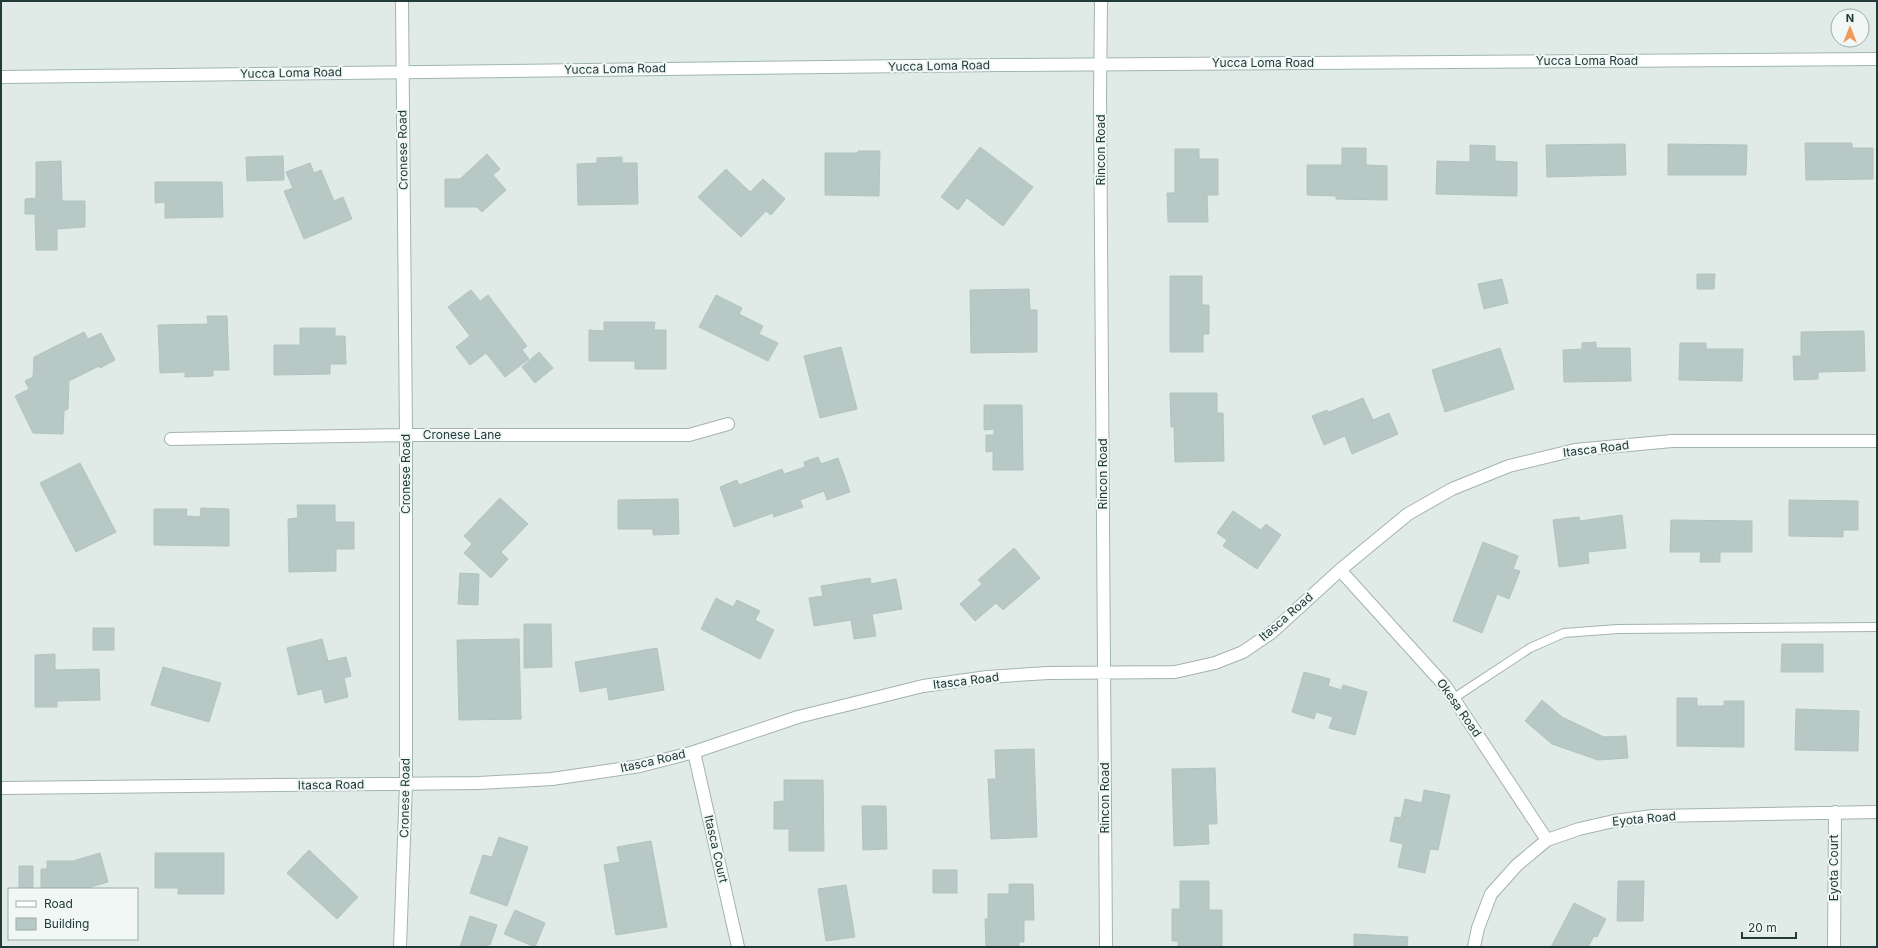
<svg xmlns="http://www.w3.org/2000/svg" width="1878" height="948" viewBox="0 0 1878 948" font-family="Inter,sans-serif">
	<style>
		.building { fill: #b8c8c4; stroke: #b2c4c0 }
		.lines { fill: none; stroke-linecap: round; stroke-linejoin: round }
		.lane-casing { stroke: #a3b3b0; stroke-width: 10 }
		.street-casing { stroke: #a3b3b0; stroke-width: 14 }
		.secondary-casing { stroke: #9fb6b2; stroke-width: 14 }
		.lane { stroke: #fff; stroke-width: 8 }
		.street { stroke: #fff; stroke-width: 12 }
		.secondary { stroke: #fff; stroke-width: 12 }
		.labels { text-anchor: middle; stroke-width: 4; stroke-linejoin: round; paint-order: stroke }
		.street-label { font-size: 12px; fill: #213b39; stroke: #f0f7f5 }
	</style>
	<rect width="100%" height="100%" fill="#e0ebe8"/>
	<path class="building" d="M 1805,143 L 1852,143 L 1852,148 L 1873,148 L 1873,179 L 1806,180 Z
		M 1625,144 L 1626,175 L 1547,177 L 1546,145 Z
		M 1668,144 L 1747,145 L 1746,175 L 1668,175 Z
		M 1470,145 L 1495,146 L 1495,161 L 1517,162 L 1517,196 L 1436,194 L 1437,161 L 1470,162 Z
		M 980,147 L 1033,187 L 1003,226 L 967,198 L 958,210 L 941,197 Z
		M 1342,148 L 1366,148 L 1366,165 L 1387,166 L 1387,200 L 1336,199 L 1336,196 L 1307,195 L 1307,165 L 1342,165 Z
		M 1175,149 L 1199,149 L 1199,159 L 1218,159 L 1218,195 L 1207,195 L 1208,222 L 1168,222 L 1167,193 L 1175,193 Z
		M 858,151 L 880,151 L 879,196 L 825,195 L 825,153 L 858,153 Z
		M 487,154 L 500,169 L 493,175 L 506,190 L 482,212 L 477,207 L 445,207 L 445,179 L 460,179 Z
		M 283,156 L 284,180 L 247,181 L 246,157 Z
		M 622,157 L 622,163 L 637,163 L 638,204 L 578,205 L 577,164 L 597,163 L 597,158 Z
		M 61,161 L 62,201 L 85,201 L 85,227 L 57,229 L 57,250 L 36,250 L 35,214 L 25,214 L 25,199 L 36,198 L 36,162 Z
		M 310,163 L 314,173 L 321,170 L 334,201 L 343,197 L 352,219 L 304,239 L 284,191 L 293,188 L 286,172 Z
		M 726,169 L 750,192 L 763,179 L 785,199 L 771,215 L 766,211 L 741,237 L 698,197 Z
		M 155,182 L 222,182 L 223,217 L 165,218 L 165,202 L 155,203 Z
		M 1697,274 L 1715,274 L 1714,289 L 1697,289 Z
		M 1170,276 L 1202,276 L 1202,305 L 1209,305 L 1209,334 L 1203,334 L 1203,352 L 1170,352 Z
		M 1502,279 L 1508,303 L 1484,309 L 1478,284 Z
		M 1029,289 L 1030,310 L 1037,310 L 1037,352 L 971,353 L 970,290 Z
		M 471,290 L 480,301 L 488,295 L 527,346 L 522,350 L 529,359 L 505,377 L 486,353 L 470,365 L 456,347 L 470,336 L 448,307 Z
		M 716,295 L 742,308 L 739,314 L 763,326 L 759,334 L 778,343 L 768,361 L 699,327 Z
		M 207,316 L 227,316 L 229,370 L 213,370 L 213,376 L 185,377 L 185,372 L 160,373 L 158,325 L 208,324 Z
		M 604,322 L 655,322 L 654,330 L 666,330 L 666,369 L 635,369 L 635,361 L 589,361 L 589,330 L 604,331 Z
		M 300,328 L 335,328 L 335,336 L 345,336 L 346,364 L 330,364 L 330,374 L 274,375 L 274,345 L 300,345 Z
		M 1864,331 L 1865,371 L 1818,372 L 1818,379 L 1794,380 L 1793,356 L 1801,356 L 1801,332 Z
		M 84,332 L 88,339 L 101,333 L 115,360 L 100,368 L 99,366 L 69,381 L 68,409 L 64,411 L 63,434 L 33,433 L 15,396 L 29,389 L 25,381 L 33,377 L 34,357 Z
		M 1596,342 L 1596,348 L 1630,348 L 1631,381 L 1564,382 L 1563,350 L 1582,349 L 1582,343 Z
		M 1680,343 L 1706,343 L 1706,349 L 1743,349 L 1742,381 L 1679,380 Z
		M 841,347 L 857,409 L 820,418 L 804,356 Z
		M 1500,348 L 1514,389 L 1445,412 L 1432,370 Z
		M 539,352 L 553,368 L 535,383 L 522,367 Z
		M 1170,393 L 1217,393 L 1217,413 L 1223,413 L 1224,461 L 1175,462 L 1174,427 L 1171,427 Z
		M 1363,398 L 1373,420 L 1389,413 L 1398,434 L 1352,454 L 1345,436 L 1324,445 L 1312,416 L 1327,410 L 1329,412 Z
		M 984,405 L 1022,405 L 1023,470 L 993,470 L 993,451 L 986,452 L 986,435 L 994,435 L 994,429 L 984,430 Z
		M 818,457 L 821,464 L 838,458 L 850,492 L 827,500 L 824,491 L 800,500 L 803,507 L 774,517 L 773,513 L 734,527 L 720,487 L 737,480 L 739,485 L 782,469 L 784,474 L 805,467 L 804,462 Z
		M 80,463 L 116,532 L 76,552 L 40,483 Z
		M 500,498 L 528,524 L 501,552 L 508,559 L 491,578 L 464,553 L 472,544 L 464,536 Z
		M 678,499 L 679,534 L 653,535 L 653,529 L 618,529 L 618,500 Z
		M 1789,500 L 1858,501 L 1858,530 L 1843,530 L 1843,537 L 1789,536 Z
		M 297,505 L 335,505 L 335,522 L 354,522 L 354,549 L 336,549 L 336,571 L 289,572 L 288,519 L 298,518 Z
		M 201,508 L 229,509 L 229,546 L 154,545 L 154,509 L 187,509 L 186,516 L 200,517 Z
		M 1233,511 L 1261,530 L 1266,524 L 1281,535 L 1257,569 L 1223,546 L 1227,540 L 1217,533 Z
		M 1622,515 L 1626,548 L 1588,552 L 1589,563 L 1559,567 L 1553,520 L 1579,517 L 1580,521 Z
		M 1671,520 L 1752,521 L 1752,552 L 1720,552 L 1720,562 L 1700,562 L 1701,552 L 1670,552 Z
		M 1483,542 L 1518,556 L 1513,569 L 1520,571 L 1509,599 L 1497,594 L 1482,633 L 1453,621 Z
		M 1014,548 L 1040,578 L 1003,610 L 996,603 L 975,621 L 960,604 L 982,584 L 978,580 Z
		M 460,573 L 479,574 L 478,605 L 458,604 Z
		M 870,578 L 871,584 L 896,579 L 902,609 L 872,614 L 876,636 L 854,639 L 851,620 L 814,626 L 809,598 L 823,596 L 821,586 Z
		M 716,598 L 733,607 L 737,600 L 760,611 L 755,620 L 774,630 L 760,659 L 701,629 Z
		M 524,624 L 551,624 L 552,667 L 524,668 Z
		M 93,628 L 114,628 L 114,650 L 93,650 Z
		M 322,639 L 328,661 L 346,657 L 351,676 L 344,678 L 348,697 L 325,703 L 322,689 L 298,695 L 287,648 Z
		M 519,639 L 521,719 L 459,720 L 457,640 Z
		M 1782,644 L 1823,644 L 1823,672 L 1781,672 Z
		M 657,648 L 664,690 L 609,700 L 607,687 L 580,692 L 575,662 Z
		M 55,654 L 55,670 L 99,669 L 100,700 L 57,701 L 57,707 L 35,707 L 35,655 Z
		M 163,667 L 221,683 L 209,722 L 151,705 Z
		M 1304,672 L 1330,679 L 1328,686 L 1341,690 L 1343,685 L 1367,692 L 1355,735 L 1329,728 L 1333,717 L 1316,712 L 1314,719 L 1292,712 Z
		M 1677,698 L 1697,698 L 1697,706 L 1724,706 L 1724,701 L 1744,701 L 1744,747 L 1677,746 Z
		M 1542,700 L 1562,717 L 1604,737 L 1626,736 L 1628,758 L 1598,760 L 1552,744 L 1525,721 Z
		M 1796,709 L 1859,711 L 1858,751 L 1795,750 Z
		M 1034,749 L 1037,837 L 991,839 L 988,779 L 996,779 L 995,750 Z
		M 1215,768 L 1217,824 L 1208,824 L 1209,844 L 1174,846 L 1172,769 Z
		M 784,780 L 823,780 L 824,851 L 789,851 L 789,829 L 774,829 L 774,802 L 784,801 Z
		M 1424,790 L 1450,795 L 1438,850 L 1430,849 L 1425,873 L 1398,867 L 1403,844 L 1390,841 L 1395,817 L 1401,818 L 1405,799 L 1422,803 Z
		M 862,806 L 886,806 L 887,849 L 863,850 Z
		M 499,837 L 528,847 L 507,906 L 470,893 L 483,855 L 492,857 Z
		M 651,841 L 667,927 L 616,935 L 604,865 L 620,862 L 617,847 Z
		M 309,850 L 358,897 L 337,919 L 287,873 Z
		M 100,853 L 108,882 L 84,889 L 41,889 L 41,869 L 47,869 L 47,861 L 73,861 Z
		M 155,853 L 224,853 L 224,894 L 178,894 L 178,888 L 155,888 Z
		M 19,866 L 33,866 L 33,888 L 19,889 Z
		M 933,870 L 957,870 L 957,893 L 933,893 Z
		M 1180,881 L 1209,881 L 1209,910 L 1222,910 L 1222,947 L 1178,947 L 1178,941 L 1172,941 L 1172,909 L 1180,909 Z
		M 1618,881 L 1644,881 L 1643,921 L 1617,921 Z
		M 1009,884 L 1033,884 L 1034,920 L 1024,920 L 1024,942 L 1019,942 L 1019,947 L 986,947 L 985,919 L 988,919 L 988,894 L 1009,894 Z
		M 846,885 L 855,937 L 826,941 L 818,889 Z
		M 1574,903 L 1606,919 L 1597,937 L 1594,936 L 1588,947 L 1551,947 Z
		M 515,910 L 545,923 L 535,947 L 504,934 Z
		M 470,916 L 497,925 L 490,945 L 488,944 L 488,947 L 460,947 Z
		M 1354,934 L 1408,937 L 1407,947 L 1354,947 Z"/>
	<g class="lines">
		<defs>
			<path id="lane" d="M 1454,698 L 1530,648 L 1564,633 L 1618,629 L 1877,627"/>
			<path id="street" d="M 1101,1 L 1100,96 L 1106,947
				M 171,439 L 406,435 L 689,435 L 728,424
				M 1340,570 L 1446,687 L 1547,840
				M 694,752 L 738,947
				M 1,788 L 479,783 L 552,779 L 640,766 L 694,752 L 798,717 L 923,686 L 987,677 L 1048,673 L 1175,672 L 1215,663 L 1243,652 L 1271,633 L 1340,570 L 1408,514 L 1452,489 L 1509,466 L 1575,450 L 1672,441 L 1877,441
				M 400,947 L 406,784 L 406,435 L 402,1
				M 1474,947 L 1478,928 L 1491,894 L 1517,865 L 1547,840 L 1579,829 L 1614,821 L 1653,816 L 1877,812
				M 1834,947 L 1835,812"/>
			<path id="secondary" d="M 1,77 L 1000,65 L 1877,59"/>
		</defs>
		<use href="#lane" class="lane-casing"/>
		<use href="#street" class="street-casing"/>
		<use href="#secondary" class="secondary-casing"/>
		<use href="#lane" class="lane"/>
		<use href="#street" class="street"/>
		<use href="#secondary" class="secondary"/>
	</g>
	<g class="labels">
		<g class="street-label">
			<text x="1587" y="65">Yucca Loma Road</text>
			<text x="1263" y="67">Yucca Loma Road</text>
			<text transform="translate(939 66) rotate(-1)" y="4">Yucca Loma Road</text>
			<text transform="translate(615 69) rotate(-1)" y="4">Yucca Loma Road</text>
			<text transform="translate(291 73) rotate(-1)" y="4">Yucca Loma Road</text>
			<text transform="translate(403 150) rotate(-91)" y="4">Cronese Road</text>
			<text transform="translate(1101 150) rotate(-90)" y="4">Rincon Road</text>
			<text x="462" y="439">Cronese Lane</text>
			<text transform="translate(1596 449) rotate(-7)" y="4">Itasca Road</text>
			<text transform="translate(406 474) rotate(-90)" y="4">Cronese Road</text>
			<text transform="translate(1103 474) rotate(-90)" y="4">Rincon Road</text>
			<text transform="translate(1286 617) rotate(-41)" y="4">Itasca Road</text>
			<text transform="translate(966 681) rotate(-7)" y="4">Itasca Road</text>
			<text transform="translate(1459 708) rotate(55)" y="4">Okesa Road</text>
			<text transform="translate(653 761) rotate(-13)" y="4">Itasca Road</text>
			<text transform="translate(331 785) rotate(-1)" y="4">Itasca Road</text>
			<text transform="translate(405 798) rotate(-89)" y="4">Cronese Road</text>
			<text transform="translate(1105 798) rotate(-90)" y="4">Rincon Road</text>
			<text transform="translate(1644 819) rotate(-5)" y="4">Eyota Road</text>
			<text transform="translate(716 849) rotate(77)" y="4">Itasca Court</text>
			<text transform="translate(1834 868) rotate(-90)" y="4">Eyota Court</text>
		</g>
	</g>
	<rect width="1878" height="948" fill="none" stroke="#213b39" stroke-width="4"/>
	<rect x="8" y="888" width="130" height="52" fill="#f0f7f5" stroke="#9dacaa"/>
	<rect x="16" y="901" width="20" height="6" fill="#ffffff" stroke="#9dacaa"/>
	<text x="44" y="908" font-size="12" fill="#213b39">Road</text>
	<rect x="16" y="918" width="20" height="12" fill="#b8c8c4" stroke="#9dacaa"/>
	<text x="44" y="928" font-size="12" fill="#213b39">Building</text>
	<g transform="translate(1850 28)"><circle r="19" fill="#f0f7f5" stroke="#9dacaa"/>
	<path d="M0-3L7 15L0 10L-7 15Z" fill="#f19a58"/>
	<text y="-6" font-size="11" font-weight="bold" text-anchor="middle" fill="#213b39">N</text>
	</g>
	<path d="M1742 932v6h54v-6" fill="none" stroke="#213b39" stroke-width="2"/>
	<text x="1748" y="932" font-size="12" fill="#213b39" stroke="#f0f7f5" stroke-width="3" paint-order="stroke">20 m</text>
</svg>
